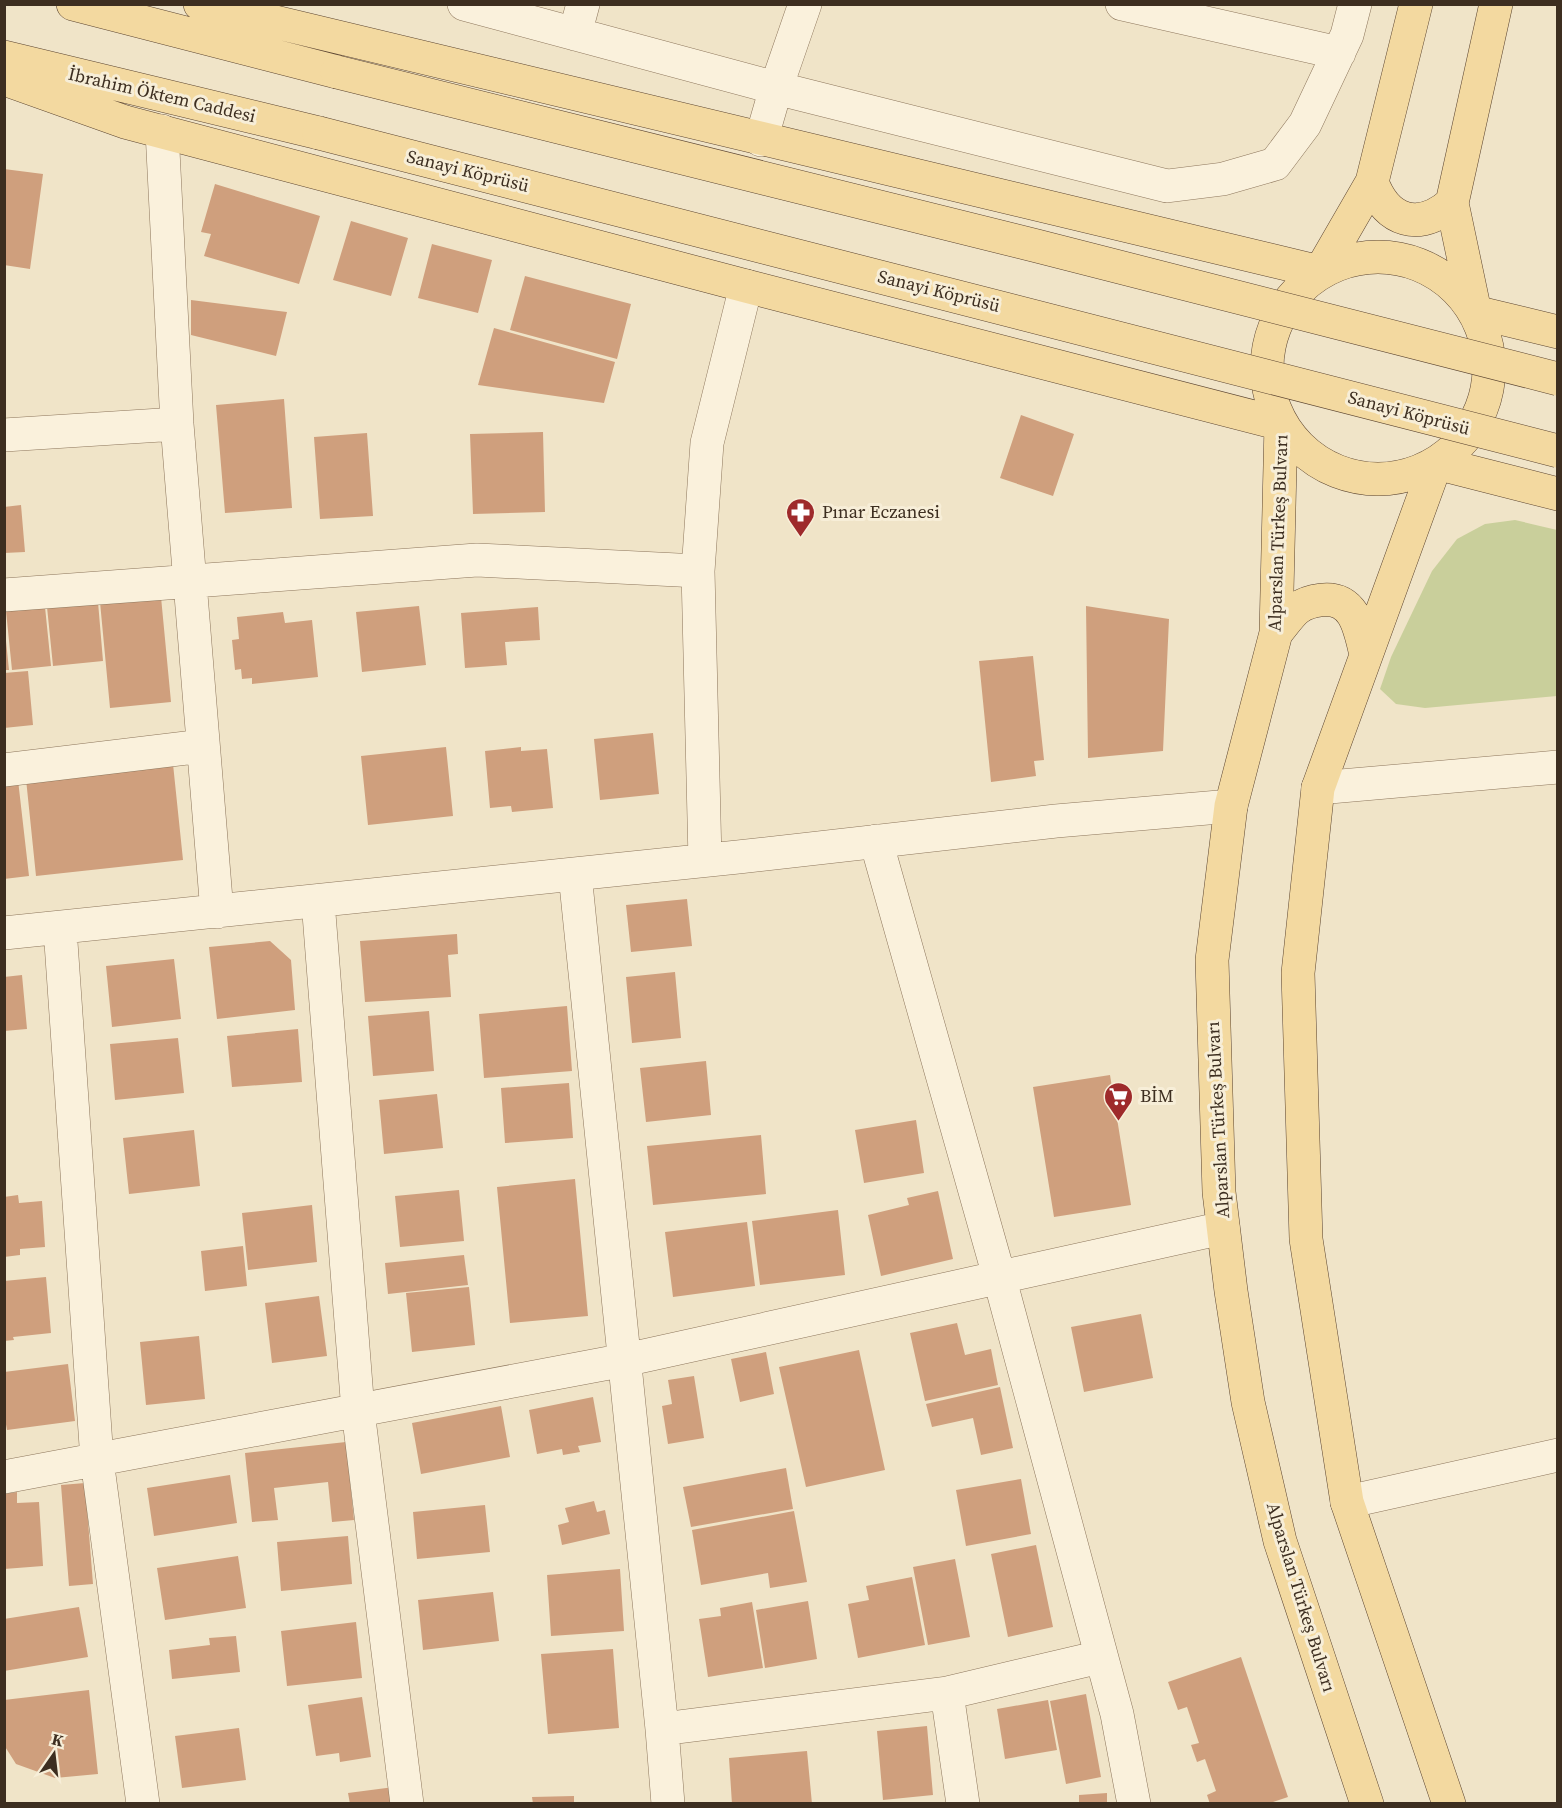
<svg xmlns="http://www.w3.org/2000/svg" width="1562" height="1808" viewBox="0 0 1562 1808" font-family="'Source Serif 4',serif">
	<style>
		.green { fill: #c9cf9b }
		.building { fill: #cf9f7d }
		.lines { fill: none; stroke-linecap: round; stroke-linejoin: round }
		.minor-casing { stroke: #8d765c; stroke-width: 34 }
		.major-casing { stroke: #5b4430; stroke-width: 34 }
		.minor { stroke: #faf1dc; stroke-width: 33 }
		.major { stroke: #f3d9a0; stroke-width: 33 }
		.major-bridge-casing { stroke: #5b4430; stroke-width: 34; stroke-linecap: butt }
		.major-bridge { stroke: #f3d9a0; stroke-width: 33 }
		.labels { text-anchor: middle; stroke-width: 6; stroke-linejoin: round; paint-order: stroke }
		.street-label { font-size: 18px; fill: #3d2e20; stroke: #f7eed8 }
		.poi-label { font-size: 18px; fill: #3d2e20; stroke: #f7eed8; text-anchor: start }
	</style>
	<rect width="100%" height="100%" fill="#f0e4c8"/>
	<path class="green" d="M 1515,520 L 1557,530 L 1557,696 L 1425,708 L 1396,704 L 1380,689 L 1391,657 L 1432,571 L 1457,539 L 1485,524 Z"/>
	<path class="building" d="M 4,169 L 43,174 L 30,269 L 4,265 Z
		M 215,184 L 320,216 L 299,284 L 204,256 L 211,234 L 201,232 Z
		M 351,221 L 408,238 L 391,296 L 333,280 Z
		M 432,244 L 492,260 L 478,313 L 418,298 Z
		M 525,276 L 631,304 L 617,359 L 510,330 Z
		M 191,300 L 287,312 L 276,356 L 191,335 Z
		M 494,328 L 615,362 L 604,403 L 478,385 Z
		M 284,399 L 292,508 L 225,513 L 216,405 Z
		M 1021,415 L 1074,434 L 1053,496 L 1000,478 Z
		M 543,432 L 545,512 L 473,514 L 470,434 Z
		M 367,433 L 373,516 L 320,519 L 314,437 Z
		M 21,505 L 25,552 L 4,553 L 4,507 Z
		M 161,597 L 171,702 L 110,708 L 100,602 Z
		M 98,602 L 103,661 L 53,666 L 47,607 Z
		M 419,606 L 426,665 L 362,672 L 356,612 Z
		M 1086,606 L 1169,619 L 1163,751 L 1088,758 Z
		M 45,607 L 51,666 L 12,670 L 6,611 Z
		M 538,607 L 540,640 L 505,642 L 507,665 L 465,668 L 461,613 Z
		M 283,612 L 285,623 L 312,620 L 318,677 L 252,684 L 252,678 L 242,679 L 241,669 L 235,670 L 232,640 L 239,639 L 237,617 Z
		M 6,641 L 9,670 L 4,670 L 4,642 Z
		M 1033,656 L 1044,760 L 1034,761 L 1036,776 L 991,782 L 979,661 Z
		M 28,671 L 33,725 L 4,728 L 4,673 Z
		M 653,733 L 659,794 L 600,800 L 594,739 Z
		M 446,747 L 453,816 L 368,825 L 361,756 Z
		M 521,747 L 521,751 L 547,749 L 553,808 L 512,812 L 511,806 L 490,808 L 485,751 Z
		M 173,764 L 183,860 L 36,876 L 26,779 Z
		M 18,780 L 29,876 L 4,879 L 4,781 Z
		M 687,899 L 692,946 L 631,952 L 626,905 Z
		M 457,934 L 458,954 L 448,955 L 451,997 L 365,1002 L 360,941 Z
		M 270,941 L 291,960 L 295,1010 L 217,1019 L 209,947 Z
		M 174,959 L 181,1019 L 112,1027 L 106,966 Z
		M 675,972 L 681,1038 L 632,1043 L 626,977 Z
		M 22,975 L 27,1029 L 4,1031 L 4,977 Z
		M 567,1006 L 572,1071 L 484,1078 L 479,1014 Z
		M 429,1011 L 434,1071 L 373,1076 L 368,1016 Z
		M 298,1029 L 302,1082 L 232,1087 L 227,1036 Z
		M 178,1038 L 184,1093 L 115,1100 L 110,1044 Z
		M 706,1061 L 711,1115 L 646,1122 L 640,1068 Z
		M 1110,1075 L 1131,1205 L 1054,1217 L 1033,1087 Z
		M 569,1083 L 573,1138 L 505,1143 L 501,1088 Z
		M 437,1094 L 443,1148 L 384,1154 L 379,1100 Z
		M 916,1120 L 924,1173 L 864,1183 L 855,1130 Z
		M 194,1130 L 200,1186 L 129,1194 L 123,1138 Z
		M 761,1135 L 766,1194 L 653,1205 L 647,1146 Z
		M 575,1179 L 588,1316 L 510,1323 L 497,1187 Z
		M 459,1190 L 464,1241 L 400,1247 L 395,1196 Z
		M 938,1191 L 953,1259 L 881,1276 L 868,1215 L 909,1205 L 907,1198 Z
		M 18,1195 L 19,1203 L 42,1201 L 45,1247 L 20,1249 L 20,1255 L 4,1257 L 4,1197 Z
		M 312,1205 L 317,1262 L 248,1270 L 242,1213 Z
		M 838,1210 L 845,1275 L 760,1285 L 752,1221 Z
		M 747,1222 L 755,1286 L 673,1297 L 665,1232 Z
		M 243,1246 L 247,1286 L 205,1291 L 201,1251 Z
		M 464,1255 L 468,1285 L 388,1294 L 385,1263 Z
		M 46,1277 L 51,1333 L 13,1337 L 14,1340 L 4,1341 L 4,1281 Z
		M 469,1287 L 475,1345 L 412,1352 L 406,1293 Z
		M 319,1296 L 327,1356 L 272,1363 L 265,1303 Z
		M 1141,1314 L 1153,1378 L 1084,1392 L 1071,1327 Z
		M 957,1323 L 965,1355 L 991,1349 L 998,1385 L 925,1401 L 910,1333 Z
		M 199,1336 L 205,1399 L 146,1405 L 140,1342 Z
		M 859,1350 L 885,1470 L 806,1487 L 779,1367 Z
		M 766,1352 L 774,1394 L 740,1402 L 731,1359 Z
		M 68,1364 L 75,1421 L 7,1430 L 4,1413 L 4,1372 Z
		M 694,1376 L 704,1438 L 668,1444 L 662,1406 L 672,1404 L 668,1380 Z
		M 1000,1387 L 1013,1448 L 981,1455 L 973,1418 L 932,1427 L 926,1404 Z
		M 593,1397 L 601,1442 L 578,1446 L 580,1452 L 563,1455 L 562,1449 L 537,1454 L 529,1410 Z
		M 501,1406 L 510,1457 L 421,1474 L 412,1423 Z
		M 346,1442 L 354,1520 L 332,1522 L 328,1482 L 274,1488 L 278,1520 L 252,1522 L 245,1453 Z
		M 786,1468 L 793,1509 L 691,1527 L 683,1487 Z
		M 230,1475 L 237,1523 L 154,1536 L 147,1488 Z
		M 1021,1479 L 1031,1534 L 966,1546 L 956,1490 Z
		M 85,1483 L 93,1584 L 69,1586 L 61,1485 Z
		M 17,1492 L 17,1503 L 39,1502 L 43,1566 L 4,1569 L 4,1494 Z
		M 594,1501 L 597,1512 L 605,1510 L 610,1534 L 562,1545 L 558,1525 L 569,1522 L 565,1508 Z
		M 485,1505 L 490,1552 L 417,1559 L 413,1512 Z
		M 794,1511 L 807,1582 L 770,1588 L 768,1573 L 701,1585 L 692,1530 Z
		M 348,1536 L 352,1584 L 281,1591 L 277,1542 Z
		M 1036,1545 L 1053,1627 L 1008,1637 L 991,1554 Z
		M 238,1556 L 246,1608 L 165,1620 L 157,1568 Z
		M 955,1559 L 970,1637 L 928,1645 L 913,1567 Z
		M 620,1569 L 624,1631 L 551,1636 L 547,1575 Z
		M 912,1577 L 925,1645 L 858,1658 L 848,1604 L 869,1600 L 866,1586 Z
		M 493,1592 L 499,1641 L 423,1650 L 418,1600 Z
		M 808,1601 L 817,1659 L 765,1668 L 756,1610 Z
		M 752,1602 L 763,1668 L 708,1677 L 699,1619 L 721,1616 L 720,1608 Z
		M 79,1607 L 88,1657 L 4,1671 L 4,1619 Z
		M 356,1622 L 362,1678 L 287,1686 L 281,1631 Z
		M 236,1636 L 240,1672 L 172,1679 L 169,1650 L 210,1645 L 209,1638 Z
		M 613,1649 L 619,1728 L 548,1734 L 541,1654 Z
		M 1241,1657 L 1288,1797 L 1267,1804 L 1210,1804 L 1207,1795 L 1216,1791 L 1205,1759 L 1197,1762 L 1191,1745 L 1199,1743 L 1187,1707 L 1178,1710 L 1168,1682 Z
		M 89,1690 L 98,1774 L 55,1778 L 16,1764 L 4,1745 L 4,1700 Z
		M 1086,1694 L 1101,1777 L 1066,1784 L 1050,1701 Z
		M 362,1697 L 371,1757 L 340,1762 L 339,1753 L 316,1756 L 308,1705 Z
		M 1048,1700 L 1057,1750 L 1005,1759 L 997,1709 Z
		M 927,1726 L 933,1795 L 883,1800 L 877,1731 Z
		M 239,1728 L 246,1780 L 182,1788 L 175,1736 Z
		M 807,1751 L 812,1804 L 732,1804 L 729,1758 Z
		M 394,1787 L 397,1804 L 350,1804 L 348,1793 Z
		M 1107,1793 L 1107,1804 L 1079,1804 L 1079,1795 Z
		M 574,1796 L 574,1804 L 533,1804 L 532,1797 Z"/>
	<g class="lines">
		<defs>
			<path id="minor" d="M 464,4 L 776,88 L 1167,186 L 1223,179 L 1275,164 L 1305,124 L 1347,35 L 1355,4
				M 1122,4 L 1339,53
				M 575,34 L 583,4
				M 162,131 L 177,424 L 217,912
				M 761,140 L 776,88 L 805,4
				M 4,435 L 177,424
				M 4,595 L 477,560 L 698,571
				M 4,770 L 203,746
				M 1318,788 L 1558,767
				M 876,841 L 999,1276 L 1117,1714 L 1134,1804
				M 705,860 L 698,571 L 707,443 L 746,286
				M 575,874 L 662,1729 L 668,1804
				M 318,901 L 358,1411 L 407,1804
				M 60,928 L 97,1460 L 143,1804
				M 4,933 L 738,857 L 1056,821 L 1231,806
				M 4,1477 L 625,1360 L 1223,1228
				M 1347,1502 L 1558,1455
				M 947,1693 L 963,1804
				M 662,1729 L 947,1693 L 1100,1657"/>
			<path id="major" d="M 73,4 L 337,72
				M 200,4 L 1320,272 L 1372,182 L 1416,4
				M 1496,4 L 1452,203 L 1475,312 L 1558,332
				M 4,57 L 319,133
				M 4,79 L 125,122 L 746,286 L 1281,424 L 1276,633 L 1231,806 L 1212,960 L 1219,1192 L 1231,1291 L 1248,1402 L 1280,1541 L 1367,1804
				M 1372,182 C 1387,222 1419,232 1452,203
				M1267 368a111 111 0 1 1 222 0a111 111 0 1 1-222 0Z
				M 1276,633 C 1283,625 1290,614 1298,608 C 1305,603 1313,601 1321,600 C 1355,596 1360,629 1366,655
				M 1449,1804 L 1347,1502 L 1306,1239 L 1298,973 L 1318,788 L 1436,463 L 1558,494"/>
		</defs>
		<use href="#minor" class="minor-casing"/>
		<use href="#major" class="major-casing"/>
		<use href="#minor" class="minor"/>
		<use href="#major" class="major"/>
		<defs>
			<path id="major-bridge" d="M 337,72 L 1037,246 L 1558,379
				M 319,133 L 1558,451"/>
		</defs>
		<use href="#major-bridge" class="major-bridge-casing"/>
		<use href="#major-bridge" class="major-bridge"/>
	</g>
	<defs>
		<symbol id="pharmacy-pin" viewBox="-11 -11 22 30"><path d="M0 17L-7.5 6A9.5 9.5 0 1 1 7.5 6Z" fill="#9e2a2b" stroke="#f7eed8"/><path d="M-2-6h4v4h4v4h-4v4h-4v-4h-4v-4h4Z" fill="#fff"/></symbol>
		<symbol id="supermarket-pin" viewBox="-11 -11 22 30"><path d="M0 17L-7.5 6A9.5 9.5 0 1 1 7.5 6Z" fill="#9e2a2b" stroke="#f7eed8"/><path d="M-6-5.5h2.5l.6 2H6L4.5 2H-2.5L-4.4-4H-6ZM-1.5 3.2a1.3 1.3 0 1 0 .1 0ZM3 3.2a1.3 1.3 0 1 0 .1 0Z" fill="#fff"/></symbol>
	</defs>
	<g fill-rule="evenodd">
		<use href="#pharmacy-pin" x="784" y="496" width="33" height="45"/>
		<use href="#supermarket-pin" x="1102" y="1080" width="33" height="45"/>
	</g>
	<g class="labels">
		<g class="street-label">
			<text transform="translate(162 95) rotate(13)" y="6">İbrahim Öktem Caddesi</text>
			<text transform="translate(468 171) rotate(14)" y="6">Sanayi Köprüsü</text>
			<text transform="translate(939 291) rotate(14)" y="6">Sanayi Köprüsü</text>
			<text transform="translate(1409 413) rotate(15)" y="6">Sanayi Köprüsü</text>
			<text transform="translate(1278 533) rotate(-88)" y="6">Alparslan Türkeş Bulvarı</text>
			<text transform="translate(1218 1120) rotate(-93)" y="6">Alparslan Türkeş Bulvarı</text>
			<text transform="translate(1301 1597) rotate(73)" y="6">Alparslan Türkeş Bulvarı</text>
		</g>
		<g class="poi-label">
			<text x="822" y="518">Pınar Eczanesi</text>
			<text x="1140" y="1102">BİM</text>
		</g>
	</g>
	<rect width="1562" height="1808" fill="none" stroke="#3d2e20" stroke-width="12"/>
	<g transform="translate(54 1754) rotate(14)" stroke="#f7eed8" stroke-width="4.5" paint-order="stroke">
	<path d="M0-4.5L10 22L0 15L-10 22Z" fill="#3d2e20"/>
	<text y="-9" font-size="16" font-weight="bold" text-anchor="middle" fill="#3d2e20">K</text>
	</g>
</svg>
